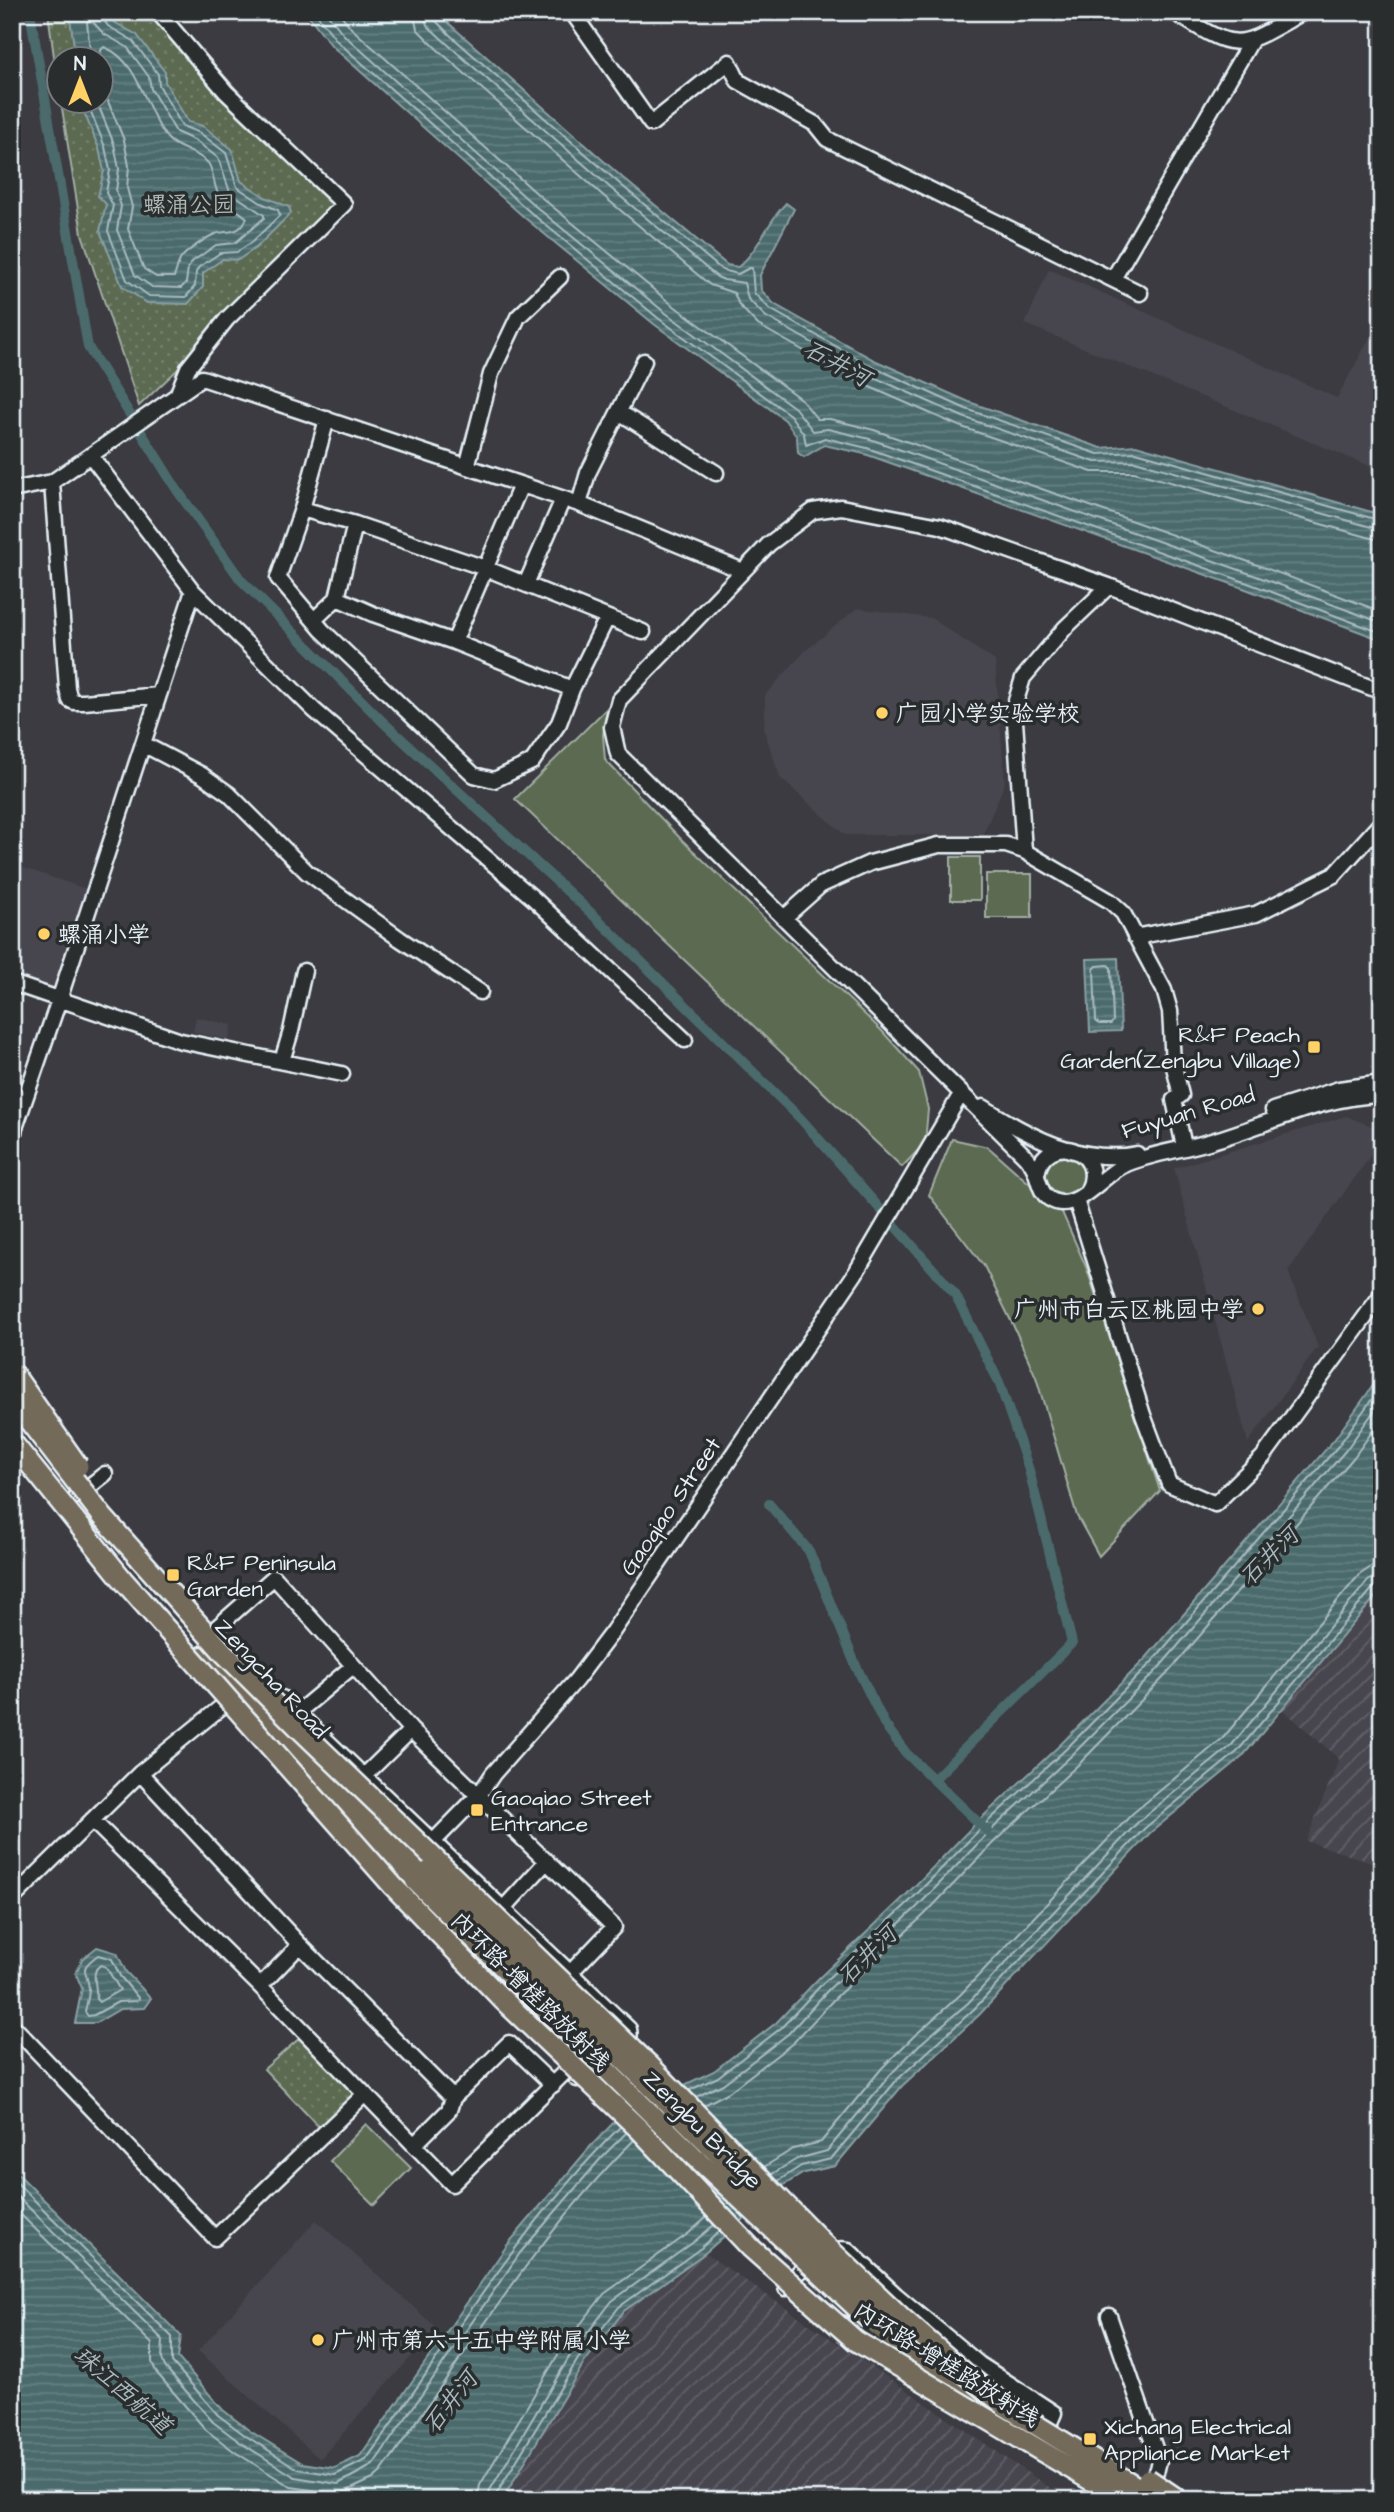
<svg xmlns="http://www.w3.org/2000/svg" width="1394" height="2512" viewBox="0 0 1394 2512" font-family="'Architects Daughter','LXGW WenKai TC',sans-serif">
	<style>
		.built { fill: #47454e }
		.industrial { fill: url(#industrial-furrows) }
		.grass { fill: url(#grass-dots); stroke: #a2aea4; stroke-width: 2 }
		.garden { fill: #5c6a51; stroke: #a2aea4; stroke-width: 2 }
		.water { fill: url(#water-rules); stroke: #8aa0a4; stroke-width: 2 }
		.lines { fill: none; stroke-linecap: round; stroke-linejoin: round }
		.shore { stroke: #a9bbc0; stroke-width: 2 }
		.canal { stroke: #4b6a6c; stroke-width: 10 }
		.minor-casing { stroke: #e8f1f8; stroke-width: 19 }
		.major-casing { stroke: #e8f1f8; stroke-width: 23 }
		.minor { stroke: #2a2d2e; stroke-width: 14 }
		.major { stroke: #736b5a; stroke-width: 18 }
		.major-bridge-casing { stroke: #e8f1f8; stroke-width: 23; stroke-linecap: butt }
		.highway-bridge-casing { stroke: #e8f1f8; stroke-width: 24; stroke-linecap: butt }
		.major-bridge { stroke: #736b5a; stroke-width: 18 }
		.highway-bridge { stroke: #736b5a; stroke-width: 19 }
		.poi-dot { fill: #ffd166; stroke: #2a2d2e; stroke-width: 2.5 }
		.labels { text-anchor: middle; stroke-width: 7; stroke-linejoin: round; paint-order: stroke }
		.park-label { font-size: 23px; fill: #b0bbb5; stroke: #2a2d2e }
		.poi-label { font-size: 23px; fill: #e8f1f8; stroke: #2a2d2e; text-anchor: start }
		.street-label { font-size: 23px; fill: #e8f1f8; stroke: #2a2d2e }
		.water-label { font-size: 24px; font-style: italic; fill: #a9bbc0; stroke: #2a2d2e }
	</style>
	<defs>
		<pattern id="industrial-furrows" width="10" height="10" patternUnits="userSpaceOnUse" patternTransform="scale(1.75)"><rect width="10" height="10" fill="#47454e"/><path d="M-1 1l2-2M0 10L10 0M9 11l2-2" fill="none" stroke="#626068"/></pattern>
		<pattern id="grass-dots" width="8" height="8" patternUnits="userSpaceOnUse" patternTransform="scale(1.75)"><rect width="8" height="8" fill="#5c6a51"/><path d="M2 2h.1M6 6h.1" fill="none" stroke="#73806b" stroke-width="1.8" stroke-linecap="round"/></pattern>
		<pattern id="water-rules" width="6" height="5" patternUnits="userSpaceOnUse" patternTransform="scale(1.75)"><rect width="6" height="5" fill="#4b6a6c"/><path d="M0 2.5h6" fill="none" stroke="#658082"/></pattern>
	</defs>
	<rect width="100%" height="100%" fill="#3b3b41"/>
	<filter id="ink" filterUnits="userSpaceOnUse"><feTurbulence type="fractalNoise" baseFrequency=".0143" numOctaves="2"/><feDisplacementMap in="SourceGraphic" scale="14" xChannelSelector="R" yChannelSelector="G"/><feConvolveMatrix kernelMatrix="1 2 1 2 8 2 1 2 1" color-interpolation-filters="sRGB"/></filter>
	<g filter="url(#ink)">
		<path class="built" d="M 1049,269 L 1337,398 L 1382,315 L 1382,435 L 1372,467 L 1025,324 Z
			M 857,608 L 931,618 L 995,661 L 1005,783 L 983,835 L 845,835 L 780,778 L 764,730 L 765,695 L 805,651 Z
			M 12,864 L 90,890 L 56,992 L 12,977 Z
			M 196,1017 L 232,1025 L 229,1040 L 193,1032 Z
			M 1346,1116 L 1382,1130 L 1382,1140 L 1288,1271 L 1318,1347 L 1248,1443 L 1174,1168 Z
			M 316,2220 L 437,2328 L 320,2459 L 198,2351 Z"/>
		<path class="industrial" d="M 1382,1589 L 1382,1866 L 1306,1841 L 1339,1759 L 1282,1709 Z
			M 705,2253 L 1068,2500 L 502,2500 L 584,2363 L 624,2311 Z"/>
		<path class="grass" d="M 48,12 L 168,12 L 344,212 L 139,406 L 82,234 L 61,102 L 102,102 L 102,60 L 60,60 L 59,94 Z
			M 301,2037 L 355,2096 L 320,2128 L 264,2069 Z"/>
		<path class="garden" d="M 607,708 L 603,735 L 605,760 L 681,839 L 881,1030 L 919,1072 L 928,1109 L 925,1143 L 902,1167 L 515,799 Z
			M 951,857 L 980,857 L 980,900 L 951,900 Z
			M 986,874 L 1032,874 L 1032,918 L 986,918 Z
			M 952,1139 L 988,1147 L 1062,1212 L 1087,1269 L 1160,1491 L 1099,1556 L 1077,1516 L 1036,1377 L 1014,1327 L 984,1266 L 929,1195 Z
			M1046 1175a19 19 0 1 1 38 0a19 19 0 1 1-38 0Z
			M 366,2124 L 411,2168 L 374,2205 L 330,2161 Z"/>
		<path class="water" d="M 69,12 L 106,12 L 114,22 L 137,35 L 165,72 L 165,82 L 188,122 L 203,126 L 232,149 L 241,181 L 265,197 L 289,207 L 291,213 L 257,247 L 238,260 L 223,259 L 203,273 L 203,287 L 188,304 L 147,303 L 122,286 L 100,231 L 106,204 L 98,196 L 104,171 L 99,149 L 80,102 L 102,102 L 102,60 L 76,59 Z
			M 306,12 L 436,12 L 624,179 L 727,265 L 738,267 C 759,250 767,222 786,203 L 794,209 L 760,275 L 761,290 L 774,304 L 874,360 L 969,402 L 1101,448 L 1136,445 L 1382,515 L 1382,640 L 1243,588 L 865,454 L 824,445 L 804,457 L 798,453 L 797,437 L 785,420 L 654,324 L 525,218 L 332,46 Z
			M 1118,958 L 1121,1031 L 1090,1032 L 1087,959 Z
			M 1382,1373 L 1382,1589 L 1242,1757 L 1150,1833 L 979,2015 L 902,2086 L 835,2166 L 804,2173 L 779,2188 L 705,2253 L 624,2311 L 584,2363 L 502,2500 L 12,2500 L 12,2168 L 181,2336 L 178,2358 L 223,2410 L 250,2431 L 302,2463 L 335,2468 L 360,2456 L 508,2244 L 590,2147 L 621,2115 L 714,2071 L 776,2023 L 818,1979 L 906,1895 L 977,1822 L 1061,1744 L 1146,1658 L 1334,1440 Z
			M 97,1947 L 117,1953 L 126,1972 L 151,1998 L 144,2008 L 120,2009 L 96,2023 L 75,2023 L 82,1988 L 76,1974 L 82,1959 Z"/>
		<g class="lines">
			<path class="shore" d="M 315,12 L 337,41 L 530,212 L 658,318 L 790,415 L 804,434 L 806,445 L 825,438 L 867,448 L 1245,582 L 1382,633
				M 326,12 L 344,35 L 535,206 L 663,311 L 795,408 L 813,431 L 828,429 L 870,439 L 1248,573 L 1382,623
				M 339,12 L 351,28 L 542,198 L 670,303 L 802,400 L 817,419 L 830,419 L 874,430 L 1252,563 L 1382,612
				M 413,12 L 417,29 L 437,49 L 607,199 L 710,285 L 734,293 L 739,305 L 758,325 L 863,384 L 959,426 L 1092,472 L 1134,472 L 1382,541
				M 423,12 L 427,25 L 444,41 L 614,191 L 717,277 L 724,280 L 744,283 L 748,299 L 765,316 L 867,374 L 963,417 L 1095,462 L 1135,461 L 1382,530
				M 432,12 L 434,19 L 450,35 L 620,184 L 722,270 L 738,274 L 749,268 L 752,268 L 754,293 L 770,309 L 871,366 L 966,409 L 1098,454 L 1136,452 L 1382,521
				M 91,60 L 87,22 L 90,19 L 104,34 L 127,47 L 149,77 L 151,89 L 176,132 L 196,141 L 218,158 L 230,192 L 264,215 L 264,218 L 235,243 L 216,245 L 193,261 L 188,268 L 186,283 L 181,288 L 152,287 L 135,275 L 117,230 L 121,206 L 116,191 L 119,169 L 114,144 L 97,102
				M 101,60 L 101,50 L 104,47 C 140,61 144,109 167,138 C 177,150 196,150 208,163 C 214,171 213,184 218,193 C 224,205 238,209 247,218 C 239,235 229,230 215,234 C 207,237 187,251 182,257 C 177,263 177,271 174,277 L 156,277 L 144,269 L 128,229 L 132,207 L 127,188 L 129,166 L 124,140 L 102,87
				M 87,102 L 105,147 L 110,170 L 106,193 L 113,205 L 108,231 L 127,280 L 149,296 L 186,297 L 195,286 L 196,272 L 199,267 L 220,253 L 237,252 L 252,242 L 280,215 L 278,210 L 261,203 L 237,187 L 226,153 L 200,133 L 182,126 L 159,85 L 158,74 L 132,40 L 108,26 L 102,18 L 101,12
				M 1108,965 L 1111,968 L 1113,1021 L 1111,1024 L 1099,1024 L 1096,1021 L 1094,969 L 1097,966 Z
				M 98,1955 L 112,1959 L 120,1976 L 139,1999 L 136,2001 L 118,2002 L 94,2015 L 88,2016 L 85,2012 C 86,2005 89,1997 89,1989 C 88,1970 76,1971 98,1955 Z
				M 101,1965 L 106,1967 L 120,1990 L 99,2002 L 96,1999 C 98,1986 89,1971 101,1965 Z
				M 690,2090 L 718,2077 L 781,2028 L 823,1983 L 911,1900 L 982,1827 L 1066,1749 L 1151,1663 L 1339,1445 L 1382,1385
				M 696,2097 L 723,2084 L 788,2034 L 829,1989 L 917,1907 L 988,1833 L 1072,1755 L 1157,1670 L 1346,1450 L 1382,1400
				M 704,2105 L 729,2092 L 793,2043 L 836,1997 L 925,1914 L 995,1841 L 1080,1763 L 1166,1675 L 1354,1457 L 1382,1418
				M 764,2167 L 793,2149 L 821,2142 L 882,2068 L 912,2038 L 960,1995 L 1132,1814 L 1223,1738 L 1359,1575 L 1371,1567 L 1382,1566
				M 772,2174 L 797,2159 L 827,2151 L 890,2075 L 919,2045 L 968,2003 L 1139,1821 L 1231,1746 L 1367,1582 L 1374,1577 L 1382,1576
				M 12,2178 L 172,2337 L 172,2362 L 218,2415 L 246,2436 L 298,2469 L 335,2475 L 366,2460 C 448,2346 520,2226 620,2127
				M 778,2181 L 801,2166 L 831,2159 L 896,2081 L 974,2009 L 1145,1828 L 1237,1752 L 1373,1588 L 1382,1585
				M 12,2191 L 163,2340 L 162,2359 L 165,2367 L 213,2422 L 241,2443 L 295,2477 L 338,2484 L 373,2465 L 520,2253 L 602,2157 L 626,2133
				M 12,2206 L 152,2344 L 152,2362 L 156,2372 L 206,2430 L 235,2452 L 291,2487 L 340,2494 L 373,2479 L 381,2472 C 463,2359 534,2239 634,2140
				M 477,2500 L 480,2485 L 562,2348 L 604,2294 L 689,2233 L 707,2217
				M 488,2500 L 490,2490 L 571,2354 L 612,2301 L 695,2241 L 714,2225
				M 496,2500 L 497,2493 L 578,2359 L 619,2307 L 701,2248 L 720,2231"/>
			<path class="canal" d="M 30,12 L 88,347 L 177,490 L 241,580 L 384,723 L 603,924 L 801,1119 L 955,1294 L 999,1382 L 1029,1470 L 1072,1643 L 933,1780
				M 769,1504 L 809,1551 L 856,1666 L 885,1725 L 906,1753 L 987,1831"/>
			<defs>
				<path id="minor" d="M 158,12 L 226,92 L 344,204 L 227,319 L 188,368 L 178,393
					M 572,12 L 651,124 L 729,62 L 738,81 L 815,124 L 827,139 L 1140,293
					M 1174,12 C 1240,54 1237,49 1303,12
					M 1113,279 L 1251,41
					M 619,412 L 716,473
					M 327,419 L 302,509 L 278,578 L 322,630 L 474,775 L 494,780 L 532,762 L 559,723 L 572,689 L 607,618
					M 91,456 L 193,591 L 314,710 L 533,898 L 685,1040
					M 467,467 L 491,374 L 518,317 L 560,277
					M 52,482 L 67,688 L 70,700 L 74,702 L 84,702 L 159,695
					M 521,485 L 454,642 L 572,689
					M 12,490 L 52,482 L 202,378 L 579,504 L 743,571
					M 579,504 L 588,473 L 644,361
					M 302,509 L 355,524 L 485,568 L 643,632
					M 355,524 L 337,598 L 373,614 L 454,642
					M 526,584 L 563,499
					M 314,620 L 337,598
					M 1382,692 L 1109,586 L 940,526 L 841,507 L 813,511 L 769,544 L 619,700 L 612,727 L 618,754 L 1024,1155 C 1029,1160 1034,1166 1036,1173 C 1040,1185 1041,1197 1056,1202 C 1079,1209 1103,1175 1124,1165 C 1151,1153 1183,1150 1212,1141 C 1268,1125 1322,1096 1382,1095
					M 143,744 L 202,775 L 229,794 L 307,872 L 400,939 L 480,992
					M 1024,851 L 1014,707 L 1023,678 L 1065,628 L 1109,586
					M 785,917 L 821,885 L 870,863 L 939,845 L 1006,845 L 1024,851 L 1110,901 L 1123,913 L 1164,990 L 1170,1011 L 1173,1063 L 1181,1095 L 1174,1100 L 1183,1142
					M 1135,937 L 1256,914 L 1334,875 L 1382,822
					M 12,983 L 181,1041 L 342,1074
					M 282,1061 L 291,1031 L 304,971
					M 983,1107 C 1028,1136 1082,1165 1137,1154
					M 1273,1110 L 1339,1089 L 1382,1083
					M 12,1142 L 15,1128 L 59,1000 L 193,591
					M 1037,1174 C 1045,1129 1108,1150 1088,1190
					M 1076,1200 L 1143,1415 L 1169,1484 L 1215,1504 L 1263,1457 L 1382,1294
					M 77,1496 L 105,1474
					M 215,1629 L 274,1577 L 411,1730 L 614,1927 L 570,1973 L 571,1979
					M 282,1698 L 629,2029 C 634,2060 603,2074 577,2079
					M 291,1718 L 353,1666
					M 140,1773 L 300,1945 L 453,2098
					M 364,1776 L 411,1730
					M 92,1820 L 260,1986 L 452,2184 L 567,2070
					M 433,1842 L 479,1795 L 493,1774 L 576,1680 L 613,1631 L 855,1274 L 961,1094
					M 12,1899 L 140,1773 L 236,1695
					M 503,1909 L 547,1861
					M 260,1986 L 300,1945
					M 12,2025 L 215,2238 L 365,2094
					M 414,2145 L 449,2110 L 453,2098 L 509,2043 L 553,2085
					M 786,2288 C 795,2273 827,2244 848,2250 L 896,2295 L 979,2364 L 1054,2413 L 1048,2427
					M 1109,2316 L 1159,2460 L 1157,2469 L 1148,2488
					M 841,2323 L 894,2343"/>
				<path id="major" d="M 203,1656 L 344,1810 L 415,1881
					M 256,1697 L 332,1779 L 428,1871
					M 869,2320 L 1001,2418"/>
			</defs>
			<use href="#minor" class="minor-casing"/>
			<use href="#major" class="major-casing"/>
			<use href="#minor" class="minor"/>
			<use href="#major" class="major"/>
			<defs>
				<path id="major-bridge" d="M 428,1871 L 648,2084 L 827,2262 L 880,2309
					M 415,1881 L 693,2155 L 869,2320"/>
				<path id="highway-bridge" d="M 12,1372 L 78,1466
					M 12,1399 L 103,1517 L 224,1653 L 302,1731 L 649,2065 L 823,2243 L 902,2318 L 966,2374 L 1007,2407 L 1158,2500
					M 12,1442 L 123,1580 L 393,1886 L 502,1999 L 639,2129 L 751,2248 L 856,2341 L 1124,2500
					M 1148,2479 L 1179,2500"/>
			</defs>
			<use href="#major-bridge" class="major-bridge-casing"/>
			<use href="#highway-bridge" class="highway-bridge-casing"/>
			<use href="#major-bridge" class="major-bridge"/>
			<use href="#highway-bridge" class="highway-bridge"/>
		</g>
	</g>
	<g class="poi-dot">
		<circle cx="882" cy="713" r="7"/>
		<circle cx="44" cy="934" r="7"/>
		<rect x="1307" y="1040" width="14" height="14" rx="3.5"/>
		<circle cx="1258" cy="1309" r="7"/>
		<rect x="166" y="1568" width="14" height="14" rx="3.5"/>
		<rect x="470" y="1803" width="14" height="14" rx="3.5"/>
		<circle cx="318" cy="2340" r="7"/>
		<rect x="1083" y="2432" width="14" height="14" rx="3.5"/>
	</g>
	<g class="labels">
		<g class="park-label">
			<text x="189" y="212">螺涌公园</text>
		</g>
		<g class="poi-label">
			<text x="896" y="721">广园小学实验学校</text>
			<text x="58" y="942">螺涌小学</text>
			<text x="1300" y="1042" text-anchor="end">R&amp;F Peach<tspan x="1300" dy="26">Garden(Zengbu Village)</tspan></text>
			<text x="1244" y="1317" text-anchor="end">广州市白云区桃园中学</text>
			<text x="187" y="1570">R&amp;F Peninsula<tspan x="187" dy="26">Garden</tspan></text>
			<text x="491" y="1805">Gaoqiao Street<tspan x="491" dy="26">Entrance</tspan></text>
			<text x="332" y="2348">广州市第六十五中学附属小学</text>
			<text x="1104" y="2434">Xichang Electrical<tspan x="1104" dy="26">Appliance Market</tspan></text>
		</g>
		<g class="street-label">
			<text transform="translate(1188 1112) rotate(-16)" y="8">Fuyuan Road</text>
			<text transform="translate(670 1506) rotate(-56)" y="8">Gaoqiao Street</text>
			<text transform="translate(272 1678) rotate(47)" y="8">Zengcha Road</text>
			<text transform="translate(531 1991) rotate(45)" y="8">内环路-增槎路放射线</text>
			<text transform="translate(703 2129) rotate(45)" y="8">Zengbu Bridge</text>
			<text transform="translate(947 2364) rotate(32)" y="8">内环路-增槎路放射线</text>
		</g>
		<g class="water-label">
			<text transform="translate(837 363) rotate(28)" y="8">石井河</text>
			<text transform="translate(1269 1556) rotate(-45)" y="8">石井河</text>
			<text transform="translate(867 1955) rotate(-45)" y="8">石井河</text>
			<text transform="translate(123 2390) rotate(41)" y="8">珠江西航道</text>
			<text transform="translate(450 2402) rotate(-52)" y="8">石井河</text>
		</g>
	</g>
	<rect width="1394" height="2512" fill="none" stroke="#2a2d2e" stroke-width="42"/>
	<rect x="21" y="21" width="1352" height="2470" fill="none" stroke="#e8f1f8" stroke-width="2.5" filter="url(#ink)"/>
	<g transform="translate(80 80)"><circle r="33" fill="#2a2d2e" stroke="#767b7f" stroke-width="2"/>
	<path d="M0-5L12 26L0 18L-12 26Z" fill="#ffd166"/>
	<text y="-10" font-size="19" font-weight="bold" text-anchor="middle" fill="#e8f1f8">N</text>
	</g>
</svg>
